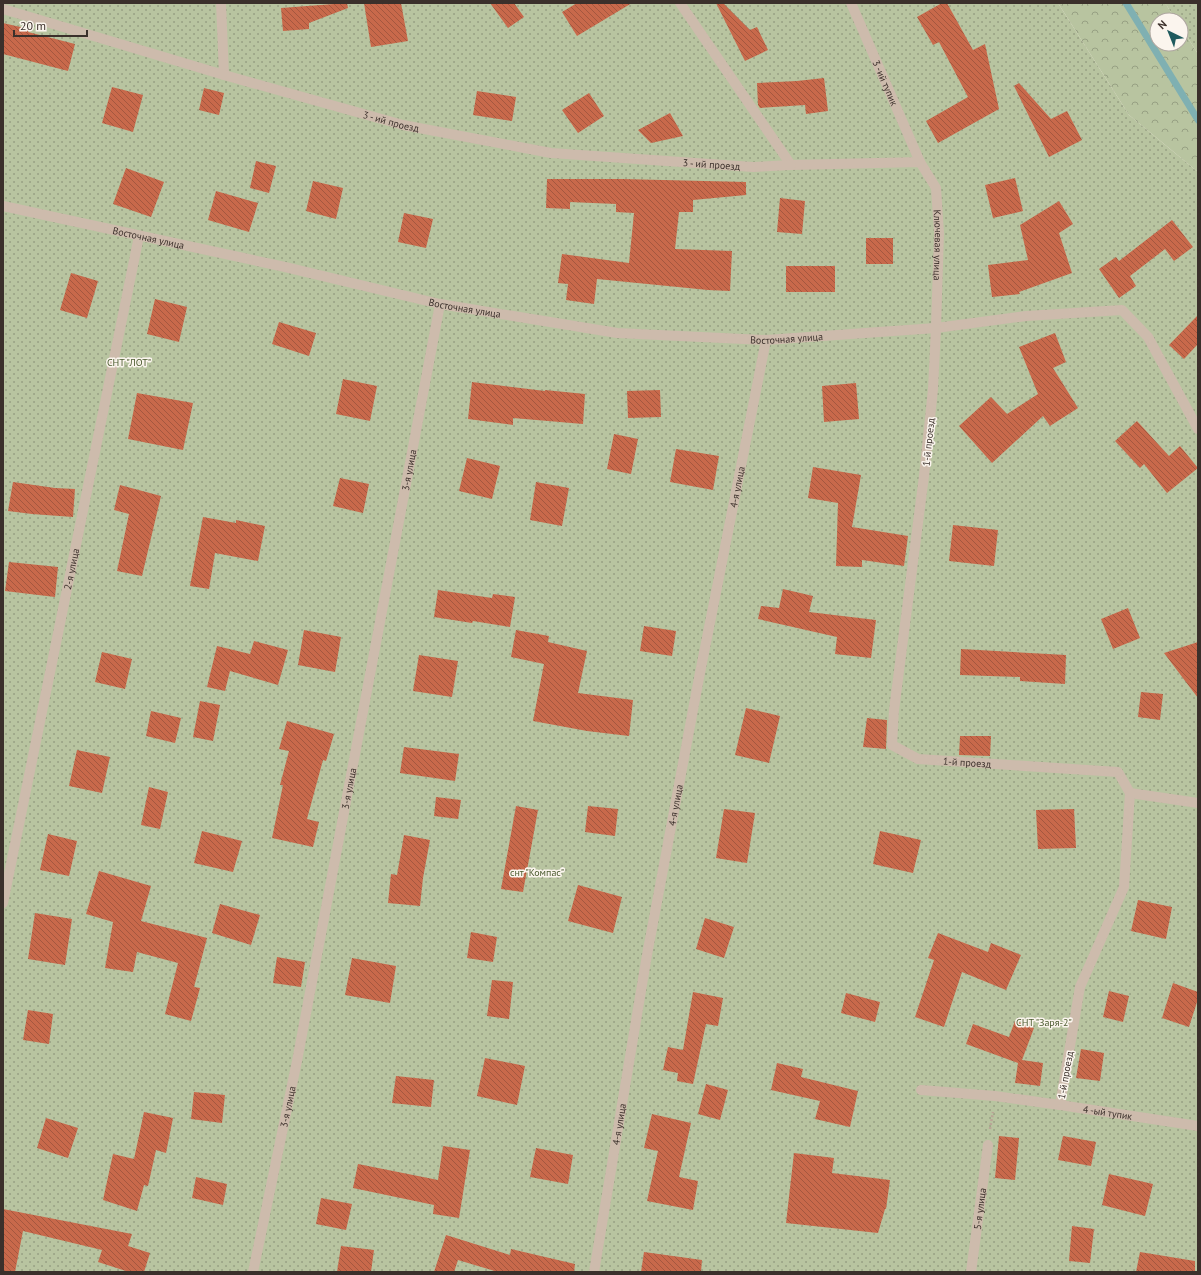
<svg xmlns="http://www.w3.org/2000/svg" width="1201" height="1275" viewBox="0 0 1201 1275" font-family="'PT Sans',sans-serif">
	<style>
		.forest { fill: url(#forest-crowns) }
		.park { fill: url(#park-dots) }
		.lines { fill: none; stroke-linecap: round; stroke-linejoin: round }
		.stream { stroke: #7fb0b2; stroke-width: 7 }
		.building { fill: url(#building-back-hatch) }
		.path { stroke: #b9a596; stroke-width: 2.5; stroke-dasharray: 2 2; stroke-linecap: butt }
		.street { stroke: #cdbbac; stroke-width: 10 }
		.labels { text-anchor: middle; stroke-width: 3; stroke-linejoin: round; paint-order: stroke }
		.street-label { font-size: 10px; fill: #3b302b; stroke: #fbf5ee }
		.park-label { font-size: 10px; fill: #4a5a2e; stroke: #fbf5ee }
	</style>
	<defs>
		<pattern id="forest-crowns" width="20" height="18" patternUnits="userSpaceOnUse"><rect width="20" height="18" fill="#b8c4a0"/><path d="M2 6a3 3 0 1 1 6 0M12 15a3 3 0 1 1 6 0" fill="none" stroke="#97a083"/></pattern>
		<pattern id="park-dots" width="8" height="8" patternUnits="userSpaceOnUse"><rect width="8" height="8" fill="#b8c4a0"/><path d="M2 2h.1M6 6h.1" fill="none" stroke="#97a083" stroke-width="1.8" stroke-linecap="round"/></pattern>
		<pattern id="building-back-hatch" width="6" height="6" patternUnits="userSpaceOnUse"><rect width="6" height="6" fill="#c8694b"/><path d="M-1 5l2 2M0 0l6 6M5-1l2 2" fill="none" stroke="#a4573f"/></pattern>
	</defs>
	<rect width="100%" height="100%" fill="#f4ebe1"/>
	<path class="forest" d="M 1058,3 L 1165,3 L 1176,20 L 1157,20 L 1157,44 L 1181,44 L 1181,27 L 1198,54 L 1198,172 L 1129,115 Z"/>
	<path class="park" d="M 3,3 L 1058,3 L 1129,115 L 1198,172 L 1198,1272 L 3,1272 Z
		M 1165,3 L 1198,3 L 1198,54 L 1181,27 L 1181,20 L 1176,20 Z"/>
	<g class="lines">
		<path class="stream" d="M 1126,3 L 1198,120"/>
	</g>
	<path class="building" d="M 347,3 L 348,8 L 309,23 L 309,29 L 283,31 L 281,8 Z
		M 364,3 L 401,3 L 408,41 L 371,47 Z
		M 490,3 L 514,3 L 524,17 L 508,28 Z
		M 577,3 L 632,3 L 577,36 L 562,12 Z
		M 716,3 L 723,3 L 750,30 L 757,27 L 768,50 L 745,61 Z
		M 942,3 L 947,3 L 973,50 L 985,44 L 999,109 L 938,143 L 926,121 L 968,97 L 939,42 L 933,45 L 917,17 Z
		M 3,23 L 29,29 L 28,32 L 75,44 L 68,71 L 3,54 Z
		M 824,78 L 828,111 L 806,114 L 805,105 L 760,108 L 758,105 L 757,83 L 797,81 Z
		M 1019,83 L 1051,119 L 1067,111 L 1082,140 L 1049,157 L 1014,86 Z
		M 112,87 L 143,95 L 133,132 L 102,123 Z
		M 204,88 L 224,93 L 219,115 L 199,110 Z
		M 477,91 L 516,97 L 512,121 L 473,115 Z
		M 589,93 L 604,116 L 578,133 L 562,110 Z
		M 670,113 L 683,136 L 651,143 L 638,130 Z
		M 256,161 L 276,166 L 269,193 L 250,188 Z
		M 126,168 L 164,182 L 151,217 L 113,204 Z
		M 1015,178 L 1023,211 L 993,218 L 985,185 Z
		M 547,179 L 622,179 L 746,182 L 746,195 L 693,200 L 693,212 L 679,212 L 675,249 L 732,251 L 730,291 L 708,290 L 597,279 L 594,304 L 566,300 L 568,284 L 558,283 L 562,254 L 629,263 L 634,213 L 616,212 L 616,204 L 570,202 L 570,209 L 546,208 Z
		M 313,181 L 343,188 L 336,219 L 306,211 Z
		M 216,191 L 258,203 L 249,232 L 208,220 Z
		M 780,198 L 805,201 L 802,234 L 777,232 Z
		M 1059,201 L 1073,224 L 1059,233 L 1072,273 L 1019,292 L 1020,294 L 992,297 L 988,265 L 1028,260 L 1020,225 Z
		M 404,213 L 433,219 L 426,248 L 398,242 Z
		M 1172,220 L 1193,247 L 1174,261 L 1165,249 L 1130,276 L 1136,286 L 1119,298 L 1099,269 L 1116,257 L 1119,261 Z
		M 866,238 L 893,238 L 893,264 L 866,264 Z
		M 786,266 L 835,266 L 835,292 L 786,292 Z
		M 71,273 L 98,281 L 87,318 L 60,310 Z
		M 155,299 L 187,307 L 179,342 L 147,334 Z
		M 1198,315 L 1198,344 L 1184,359 L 1169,345 Z
		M 279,322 L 316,333 L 309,356 L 272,344 Z
		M 1055,333 L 1066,362 L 1053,368 L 1078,408 L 1050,426 L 1043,416 L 992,463 L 959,426 L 991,397 L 1007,414 L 1038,394 L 1019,347 Z
		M 343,379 L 377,386 L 370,421 L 336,414 Z
		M 472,382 L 545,391 L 545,390 L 585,394 L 583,424 L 513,418 L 513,425 L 468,419 Z
		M 856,383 L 859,419 L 824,422 L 822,386 Z
		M 660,390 L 661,417 L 628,418 L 627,391 Z
		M 137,393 L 193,403 L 183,450 L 128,439 Z
		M 1137,421 L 1169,456 L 1180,446 L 1198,468 L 1167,493 L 1144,464 L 1140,468 L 1115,441 Z
		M 614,434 L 638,439 L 631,474 L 607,469 Z
		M 676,449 L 719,456 L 713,490 L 670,482 Z
		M 467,458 L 500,466 L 492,499 L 459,491 Z
		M 813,467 L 861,475 L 852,527 L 908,536 L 904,566 L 862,560 L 862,567 L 836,566 L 838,503 L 808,498 Z
		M 340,478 L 369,484 L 363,513 L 333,506 Z
		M 13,482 L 55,488 L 75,489 L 73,517 L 32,514 L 8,511 Z
		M 536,482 L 569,488 L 562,526 L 530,520 Z
		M 120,485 L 161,496 L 142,576 L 117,571 L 129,514 L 114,510 Z
		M 203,517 L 236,523 L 236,520 L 265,526 L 258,561 L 215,553 L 209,589 L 190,586 Z
		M 953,525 L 998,530 L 994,566 L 949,561 Z
		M 9,562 L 58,567 L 55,597 L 5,591 Z
		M 783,589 L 813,596 L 809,612 L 876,620 L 871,658 L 835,654 L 837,637 L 758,619 L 761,606 L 779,608 Z
		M 438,590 L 492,598 L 493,594 L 515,597 L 510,627 L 473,621 L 472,623 L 434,617 Z
		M 1128,608 L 1140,638 L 1113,649 L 1101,619 Z
		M 644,626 L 676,631 L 672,656 L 640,651 Z
		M 304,630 L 341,637 L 335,672 L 298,665 Z
		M 516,630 L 549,636 L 548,642 L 587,651 L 578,693 L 633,700 L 629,736 L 587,731 L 533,721 L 544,664 L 511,657 Z
		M 254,641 L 288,650 L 278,685 L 230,671 L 225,691 L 207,687 L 217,646 L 250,654 Z
		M 1198,642 L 1198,698 L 1164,653 Z
		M 961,649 L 1066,655 L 1065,684 L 1020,681 L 1020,677 L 960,675 Z
		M 102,652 L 132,659 L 125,689 L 95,682 Z
		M 419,655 L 458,661 L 452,697 L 413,691 Z
		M 1141,692 L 1163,694 L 1160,720 L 1138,717 Z
		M 200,701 L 220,705 L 213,741 L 193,737 Z
		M 746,708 L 780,716 L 769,763 L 735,755 Z
		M 151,711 L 181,718 L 175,743 L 146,736 Z
		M 867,718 L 887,720 L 886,749 L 863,747 Z
		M 287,721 L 334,734 L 326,761 L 323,760 L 307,819 L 319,822 L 313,847 L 272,838 L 283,785 L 280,785 L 289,751 L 279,749 Z
		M 960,736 L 991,736 L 990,756 L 959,755 Z
		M 404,747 L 459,754 L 455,781 L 400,773 Z
		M 77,750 L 110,757 L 102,793 L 69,786 Z
		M 149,787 L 168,792 L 160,829 L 141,825 Z
		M 436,797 L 461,800 L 458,819 L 434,816 Z
		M 516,806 L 538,810 L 523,892 L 501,889 Z
		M 588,806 L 618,809 L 615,836 L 585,832 Z
		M 724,809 L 755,813 L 747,863 L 716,858 Z
		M 1074,809 L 1076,848 L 1038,849 L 1036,810 Z
		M 202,831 L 242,841 L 233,872 L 194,863 Z
		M 880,831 L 921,840 L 913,873 L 873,864 Z
		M 48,834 L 77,841 L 69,876 L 40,870 Z
		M 404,835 L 430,840 L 423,878 L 420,906 L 388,903 L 391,874 L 397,875 Z
		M 99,871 L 151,886 L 141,921 L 207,938 L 194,987 L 200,988 L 191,1021 L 165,1014 L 178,963 L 137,952 L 133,972 L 105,968 L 113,922 L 86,914 Z
		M 578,885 L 622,897 L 613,933 L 568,921 Z
		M 1138,900 L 1172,907 L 1166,939 L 1131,931 Z
		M 220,904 L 260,915 L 251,945 L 212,933 Z
		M 35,913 L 72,919 L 65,965 L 28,959 Z
		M 705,918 L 734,927 L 724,958 L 696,949 Z
		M 471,932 L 497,937 L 493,962 L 467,958 Z
		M 938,933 L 988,952 L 991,943 L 1021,955 L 1006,990 L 962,972 L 944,1027 L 915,1017 L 934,960 L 928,958 Z
		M 277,957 L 305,962 L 301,987 L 273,983 Z
		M 352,958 L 396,966 L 390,1003 L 345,995 Z
		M 492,980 L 513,982 L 509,1019 L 487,1016 Z
		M 1173,983 L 1198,992 L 1198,999 L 1189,1027 L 1162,1018 Z
		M 1109,991 L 1129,996 L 1123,1022 L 1103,1017 Z
		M 693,992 L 723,998 L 718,1026 L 706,1024 L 693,1084 L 677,1081 L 678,1073 L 663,1070 L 668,1047 L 683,1050 Z
		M 846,993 L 880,1002 L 875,1022 L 841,1013 Z
		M 28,1010 L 53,1014 L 49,1044 L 23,1040 Z
		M 1015,1021 L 1034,1028 L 1022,1060 L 1043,1063 L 1040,1086 L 1015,1083 L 1018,1063 L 966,1044 L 973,1024 L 1009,1037 Z
		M 1081,1049 L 1104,1053 L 1100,1081 L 1076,1078 Z
		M 485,1058 L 525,1066 L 517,1105 L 477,1096 Z
		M 777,1063 L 803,1069 L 801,1077 L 858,1091 L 850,1127 L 815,1119 L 820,1101 L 771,1090 Z
		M 396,1076 L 434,1080 L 431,1107 L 392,1103 Z
		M 706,1084 L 728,1090 L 720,1120 L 698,1114 Z
		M 194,1092 L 225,1095 L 222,1123 L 191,1119 Z
		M 144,1112 L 173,1118 L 166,1153 L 156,1150 L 148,1186 L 144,1185 L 137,1211 L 103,1200 L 113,1154 L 134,1159 Z
		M 652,1114 L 691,1123 L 679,1177 L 698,1181 L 693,1210 L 647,1201 L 658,1151 L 644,1148 Z
		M 46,1118 L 78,1128 L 68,1158 L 37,1148 Z
		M 999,1136 L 1019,1138 L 1015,1180 L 995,1178 Z
		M 1063,1136 L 1096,1142 L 1091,1166 L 1058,1160 Z
		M 443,1146 L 470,1150 L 459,1218 L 433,1214 L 434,1205 L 353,1188 L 358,1164 L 438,1180 Z
		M 536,1148 L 573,1155 L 568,1184 L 530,1177 Z
		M 794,1153 L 834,1158 L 832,1173 L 890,1180 L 886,1209 L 885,1209 L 878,1233 L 786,1223 Z
		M 1109,1174 L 1153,1184 L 1145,1216 L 1102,1205 Z
		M 196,1177 L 227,1184 L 223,1205 L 192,1198 Z
		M 321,1198 L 352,1204 L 346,1230 L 316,1224 Z
		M 3,1209 L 132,1234 L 128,1246 L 150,1253 L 144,1272 L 129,1272 L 98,1262 L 102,1250 L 23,1231 L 15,1272 L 3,1272 Z
		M 1072,1226 L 1094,1229 L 1090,1263 L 1069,1261 Z
		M 446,1235 L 510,1255 L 511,1249 L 575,1264 L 574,1272 L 498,1272 L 458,1260 L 454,1272 L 434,1272 Z
		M 341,1246 L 374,1250 L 371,1272 L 337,1272 Z
		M 644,1252 L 702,1260 L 701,1272 L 641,1272 Z
		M 1140,1252 L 1195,1261 L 1195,1272 L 1136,1272 Z"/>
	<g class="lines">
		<path class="path" d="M 990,1129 L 993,1112"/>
		<g class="street">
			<path d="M 221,3 L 224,75"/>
			<path id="s1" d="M 680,3 L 791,165 L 920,162 L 936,188 L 939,233 L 936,328 L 1026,316 L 1122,310 L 1148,337 L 1198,429"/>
			<path id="s2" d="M 851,3 L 920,162"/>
			<path id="s3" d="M 3,9 L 224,75 L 403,125 L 551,153 L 753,167 L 791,165"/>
			<path id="s4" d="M 3,206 L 285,267 L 440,304 L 617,333 L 766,340 L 936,328 L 933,389 L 924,476 L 894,710 L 892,745 L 918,759 L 1118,772 L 1130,793 L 1124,887 L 1080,987 L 1060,1105"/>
			<path d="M 1130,793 L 1198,803"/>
			<path id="s5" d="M 3,903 L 139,236"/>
			<path id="s6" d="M 921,1090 L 995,1096 L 1060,1105 L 1198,1126"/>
			<path id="s7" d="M 253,1272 L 297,1061 L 440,304"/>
			<path id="s8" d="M 594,1272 L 647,955 L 699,678 L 766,340"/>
			<path id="s9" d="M 971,1272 L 988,1145"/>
		</g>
	</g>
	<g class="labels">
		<g class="street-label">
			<text dy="4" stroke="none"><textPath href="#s2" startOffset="87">3 -ий тупик</textPath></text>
			<text dy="4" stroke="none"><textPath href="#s3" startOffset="404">3 - ий проезд</textPath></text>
			<text dy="4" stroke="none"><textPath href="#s3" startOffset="728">3 - ий проезд</textPath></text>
			<text dy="4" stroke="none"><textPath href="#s4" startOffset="149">Восточная улица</textPath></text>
			<text dy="4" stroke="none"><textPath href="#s1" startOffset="413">Ключевая улица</textPath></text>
			<text dy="4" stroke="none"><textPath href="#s4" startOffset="473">Восточная улица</textPath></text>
			<text dy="4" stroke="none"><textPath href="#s4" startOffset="797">Восточная улица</textPath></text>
			<text transform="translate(928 442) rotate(-84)" y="4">1-й проезд</text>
			<text dy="4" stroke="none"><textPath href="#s7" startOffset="817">3-я улица</textPath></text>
			<text dy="4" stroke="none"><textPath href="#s8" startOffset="798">4-я улица</textPath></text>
			<text dy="4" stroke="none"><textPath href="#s5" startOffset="341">2-я улица</textPath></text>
			<text dy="4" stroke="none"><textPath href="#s4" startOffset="1445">1-й проезд</textPath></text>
			<text dy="4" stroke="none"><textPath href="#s7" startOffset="493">3-я улица</textPath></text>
			<text dy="4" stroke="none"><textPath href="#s8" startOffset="474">4-я улица</textPath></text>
			<text transform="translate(1065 1075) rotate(-80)" y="4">1-й проезд</text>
			<text dy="4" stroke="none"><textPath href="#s7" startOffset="169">3-я улица</textPath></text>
			<text dy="4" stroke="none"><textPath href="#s6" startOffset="188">4 -ый тупик</textPath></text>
			<text dy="4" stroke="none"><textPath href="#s8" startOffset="150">4-я улица</textPath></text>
			<text dy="4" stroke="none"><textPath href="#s9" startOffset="64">5-я улица</textPath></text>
		</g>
		<g class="park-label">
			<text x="129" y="366">СНТ "ЛОТ"</text>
			<text x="537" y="876">снт "Компас"</text>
			<text x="1044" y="1026">СНТ "Заря-2"</text>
		</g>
	</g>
	<rect width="1201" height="1275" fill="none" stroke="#3b302b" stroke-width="8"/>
	<g transform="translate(1169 32) rotate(317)"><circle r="19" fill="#fbf5ee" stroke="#aea6a0"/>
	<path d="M0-3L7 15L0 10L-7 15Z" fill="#1f5a5e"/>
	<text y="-6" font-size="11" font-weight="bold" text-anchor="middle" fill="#3b302b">N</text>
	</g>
	<path d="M14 30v6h73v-6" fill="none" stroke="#3b302b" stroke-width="2"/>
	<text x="20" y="30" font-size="12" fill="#3b302b" stroke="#fbf5ee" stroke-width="3" paint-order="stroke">20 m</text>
</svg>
